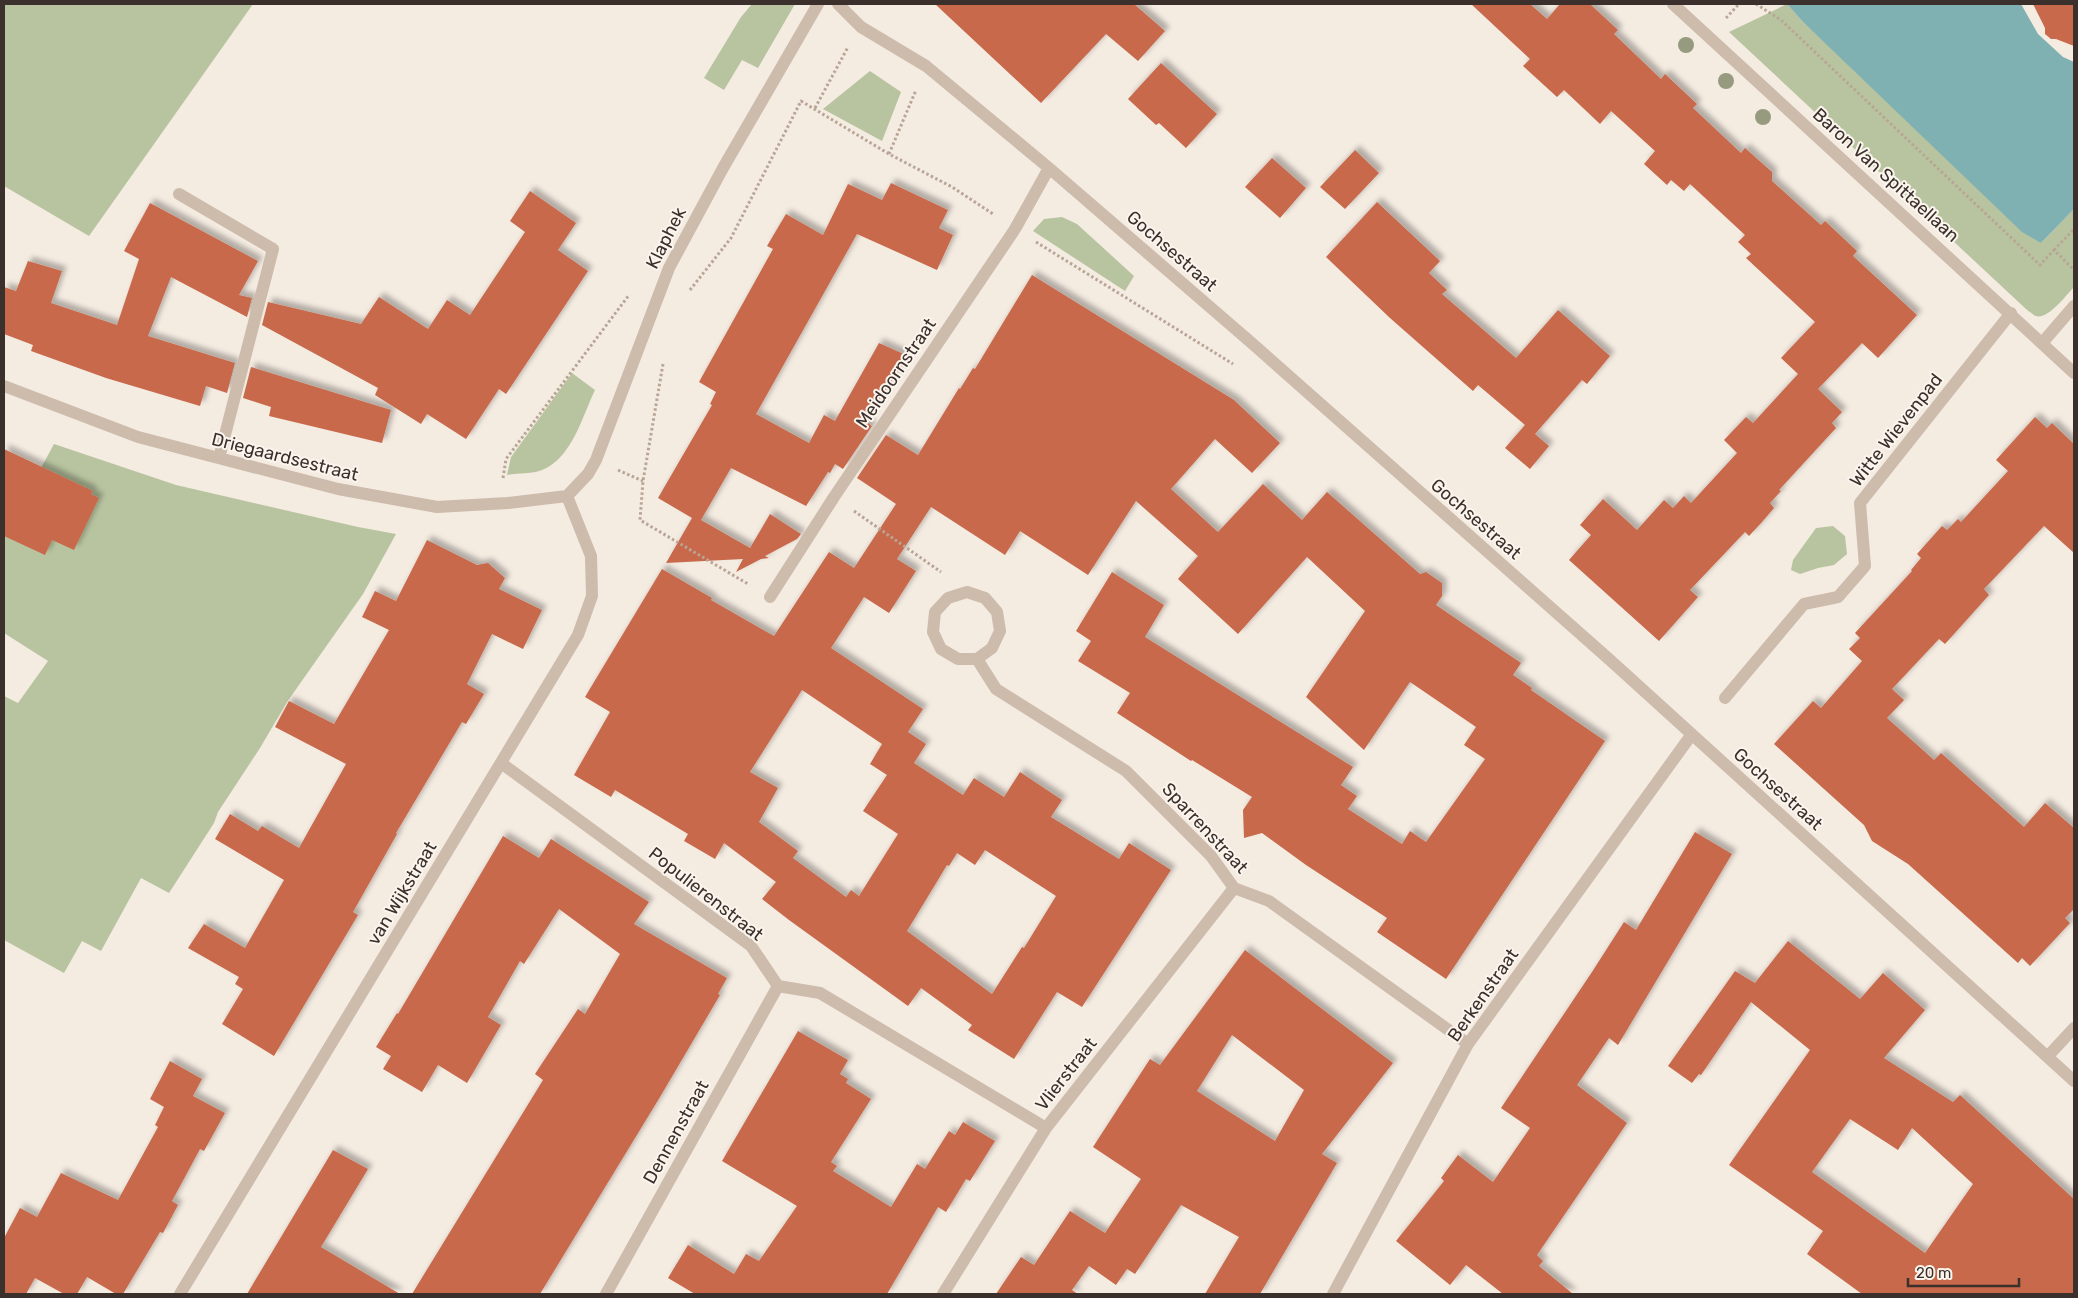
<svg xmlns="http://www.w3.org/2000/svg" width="2078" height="1298" viewBox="0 0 2078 1298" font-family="Rubik,sans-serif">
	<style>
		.green { fill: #b8c4a0 }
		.water { fill: #7fb0b2 }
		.building { fill: #c8694b; fill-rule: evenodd; filter: url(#shadow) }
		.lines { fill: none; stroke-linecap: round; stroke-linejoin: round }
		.path { stroke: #b9a596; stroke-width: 3; stroke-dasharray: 2.5 2.5; stroke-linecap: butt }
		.minor { stroke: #cdbbac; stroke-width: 12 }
		.tree { fill: #969b7f }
		.labels { text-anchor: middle; stroke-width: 4; stroke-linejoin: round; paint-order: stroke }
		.street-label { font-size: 18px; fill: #3b302b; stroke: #fbf5ee }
	</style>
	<defs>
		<filter id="shadow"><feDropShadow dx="4.5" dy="-4.5" stdDeviation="2.5" flood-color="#0004"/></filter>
	</defs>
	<rect width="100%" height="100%" fill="#f4ebe1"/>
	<path class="green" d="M 4,4 L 253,4 L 89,236 L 4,186 Z
		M 752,4 L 795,4 L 758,68 L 742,60 L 724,90 L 704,78 L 741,17 Z
		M 1787,4 L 1803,22 L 2041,243 L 2074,209 L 2074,287 C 2067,294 2048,320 2036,316 C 2033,315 2029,311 2026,309 L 1729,32 Z
		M 870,71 L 901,92 L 882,141 L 823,109 Z
		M 1062,217 L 1077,224 L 1134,276 L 1125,291 L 1033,231 L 1044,219 Z
		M 572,373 L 595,390 C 582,417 572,458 542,470 C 532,474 518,473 507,475 L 511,457 Z
		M 54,444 L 176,485 L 358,527 L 396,534 L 363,594 L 287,702 L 260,748 L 218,812 L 214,823 L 169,893 L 141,878 L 101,951 L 82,941 L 64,973 L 4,940 L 4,696 L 18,703 L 48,661 L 4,633 L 4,536 Z
		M 1833,526 L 1845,536 L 1847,554 L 1834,565 L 1818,568 L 1800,574 L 1791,570 L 1793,560 L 1816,528 Z"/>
	<path class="water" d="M 1787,4 L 2021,4 L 2038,34 L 2063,57 L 2074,62 L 2074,209 L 2041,243 L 2022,232 L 1803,22 Z"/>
	<path class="building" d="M 935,4 L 1134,4 L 1165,31 L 1138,61 L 1106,34 L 1041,103 Z
		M 1471,4 L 1530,4 L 1547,19 L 1560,4 L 1590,4 L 1618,30 L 1614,34 L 1661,79 L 1665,74 L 1697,104 L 1693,108 L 1741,153 L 1745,148 L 1772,172 L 1772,181 L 1821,225 L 1825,221 L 1857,251 L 1853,256 L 1917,315 L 1878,358 L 1862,343 L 1818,389 L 1842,412 L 1832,423 L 1836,428 L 1779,490 L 1781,491 L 1770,503 L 1774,508 L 1762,522 L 1749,536 L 1745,532 L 1690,590 L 1698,597 L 1659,641 L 1569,560 L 1591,535 L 1580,525 L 1603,499 L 1637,530 L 1664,500 L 1673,508 L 1684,496 L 1691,503 L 1737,453 L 1724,440 L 1746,417 L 1753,423 L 1798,374 L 1781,358 L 1815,322 L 1746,258 L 1751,254 L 1738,242 L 1745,235 L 1690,184 L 1684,191 L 1671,180 L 1667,185 L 1644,164 L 1655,151 L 1611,111 L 1600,124 L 1564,90 L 1557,97 L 1523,66 L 1530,59 Z
		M 2033,4 L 2074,4 L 2074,46 L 2056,39 L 2051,39 L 2045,34 L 2045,28 Z
		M 1161,63 L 1217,114 L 1186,148 L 1159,123 L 1156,125 L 1128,99 Z
		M 1355,150 L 1379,173 L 1345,209 L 1320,187 Z
		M 1272,158 L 1306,188 L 1280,218 L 1245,187 Z
		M 891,183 L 948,210 L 939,228 L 953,235 L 937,270 L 857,234 L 756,414 L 809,443 L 824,415 L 835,421 L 879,343 L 908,356 L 865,421 L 872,426 L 843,469 L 835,464 L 830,473 L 828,472 L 806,506 L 731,468 L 701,520 L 750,548 L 770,514 L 801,534 L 797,539 L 765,556 L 769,558 L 761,559 L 736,572 L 743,559 L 666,563 L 692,518 L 658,498 L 712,405 L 710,404 L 716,392 L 699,382 L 773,249 L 767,246 L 786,214 L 823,235 L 848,184 L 882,200 Z
		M 530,191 L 576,223 L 558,250 L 588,271 L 506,394 L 499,389 L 466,439 L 427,414 L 421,424 L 375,395 L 378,388 L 262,325 L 268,302 L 361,324 L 379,297 L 428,329 L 447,300 L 470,315 L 525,232 L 510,221 Z
		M 1377,202 L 1440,261 L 1429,273 L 1447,290 L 1442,294 L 1516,358 L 1558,310 L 1610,356 L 1587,384 L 1582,380 L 1535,434 L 1549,446 L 1530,469 L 1505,448 L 1525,425 L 1478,385 L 1473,391 L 1390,318 L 1326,257 Z
		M 150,203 L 258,261 L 239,295 L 252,298 L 247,317 L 171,277 L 148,336 L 235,363 L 227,393 L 206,386 L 200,406 L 106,378 L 31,351 L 33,345 L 4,334 L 4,287 L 16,291 L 28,261 L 62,271 L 51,303 L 117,325 L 139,259 L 124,251 Z
		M 1032,275 L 1234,400 L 1280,443 L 1252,473 L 1215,439 L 1171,489 L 1218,532 L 1263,484 L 1302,520 L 1327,492 L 1420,574 L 1426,572 L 1442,583 L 1442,596 L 1436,605 L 1521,663 L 1513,675 L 1532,688 L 1531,690 L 1605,741 L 1446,979 L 1377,932 L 1387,918 L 1306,865 L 1262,833 L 1244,838 L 1243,810 L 1252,797 L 1192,760 L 1191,761 L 1117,713 L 1130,693 L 1078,661 L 1091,641 L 1076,631 L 1112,572 L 1164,605 L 1145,637 L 1353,767 L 1341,785 L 1357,796 L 1348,809 L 1402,844 L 1410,831 L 1426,842 L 1485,759 L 1464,745 L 1476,727 L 1410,682 L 1364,750 L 1306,697 L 1365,611 L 1307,557 L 1238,634 L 1178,579 L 1198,556 L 1136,501 L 1088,575 L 1020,531 L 1005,555 L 931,507 L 897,559 L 916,571 L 889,613 L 864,597 L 831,648 L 923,709 L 908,732 L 926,744 L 914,763 L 963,795 L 974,778 L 1004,797 L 1020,772 L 1062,800 L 1051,817 L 1119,859 L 1129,843 L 1171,870 L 1082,1007 L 1057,992 L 1014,1059 L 968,1030 L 972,1025 L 921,988 L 908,1006 L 789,920 L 762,899 L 776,882 L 724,843 L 715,859 L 684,841 L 688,834 L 615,790 L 611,797 L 574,775 L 610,712 L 585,697 L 662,569 L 712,598 L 711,600 L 774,636 L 829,552 L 854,568 L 896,504 L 857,478 L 886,435 L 918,455 L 959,388 L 960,389 L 973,368 L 975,369 ZM 802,690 L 882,744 L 870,764 L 887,775 L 863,811 L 898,834 L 859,896 L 851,890 L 846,897 L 793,858 L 798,851 L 759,822 L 778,788 L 750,772 ZM 985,850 L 1056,896 L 1024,948 L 1022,947 L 992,994 L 907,931 L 947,865 L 949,866 L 957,853 L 975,865 Z
		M 251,367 L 391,410 L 382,443 L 269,416 L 271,407 L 243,398 Z
		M 2035,417 L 2047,428 L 2052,423 L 2074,444 L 2074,553 L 2044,526 L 1984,589 L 1989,595 L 1945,644 L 1939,639 L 1892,689 L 1904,700 L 1887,718 L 1934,760 L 1941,753 L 2024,827 L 2045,803 L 2074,828 L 2074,909 L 2065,918 L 2070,923 L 2030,966 L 2022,958 L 2018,963 L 1908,864 L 1872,841 L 1864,825 L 1774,744 L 1813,701 L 1821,708 L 1862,661 L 1849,649 L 1860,638 L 1855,633 L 1912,571 L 1911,570 L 1921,558 L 1917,554 L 1942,526 L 1947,530 L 1958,519 L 1961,522 L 2008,471 L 1996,460 Z
		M 4,449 L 93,491 L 91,494 L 99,498 L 74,550 L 52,540 L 45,555 L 4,536 Z
		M 427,540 L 477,565 L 488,563 L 505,578 L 499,589 L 542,610 L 523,649 L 492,634 L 467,684 L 484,694 L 466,724 L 462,722 L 396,833 L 397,834 L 353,912 L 358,915 L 274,1056 L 222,1024 L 243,989 L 235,984 L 239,977 L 188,948 L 204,924 L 245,948 L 284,880 L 215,839 L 230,814 L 258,831 L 262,826 L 299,848 L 346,764 L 275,727 L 289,701 L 334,724 L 389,630 L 362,617 L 375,591 L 396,601 Z
		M 1695,832 L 1732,854 L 1618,1045 L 1609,1038 L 1577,1085 L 1627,1123 L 1537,1255 L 1543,1261 L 1539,1266 L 1573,1294 L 1503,1294 L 1466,1265 L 1450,1285 L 1396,1241 L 1444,1181 L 1441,1178 L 1458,1155 L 1493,1182 L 1530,1128 L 1501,1108 L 1592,972 L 1624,922 L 1636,930 Z
		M 503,836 L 539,858 L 551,839 L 649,902 L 634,924 L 727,978 L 718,994 L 720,995 L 660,1097 L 540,1294 L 412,1294 L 543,1080 L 535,1074 L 578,1009 L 585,1014 L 620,954 L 559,909 L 524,964 L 520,961 L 488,1017 L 501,1025 L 467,1083 L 438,1065 L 422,1092 L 383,1069 L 391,1056 L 376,1047 L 397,1013 L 398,1014 Z
		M 1788,941 L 1860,999 L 1883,973 L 1925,1010 L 1884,1058 L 1953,1102 L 1960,1095 L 2074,1199 L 2074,1294 L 1862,1294 L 1807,1254 L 1823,1231 L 1729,1165 L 1810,1050 L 1751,1002 L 1701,1075 L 1699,1074 L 1692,1083 L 1668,1066 L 1735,971 L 1755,983 ZM 1850,1119 L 1898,1150 L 1912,1128 L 1973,1184 L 1925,1253 L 1812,1172 Z
		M 1245,950 L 1393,1063 L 1322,1154 L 1337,1163 L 1260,1294 L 1205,1294 L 1239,1237 L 1181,1205 L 1135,1274 L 1127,1269 L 1116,1285 L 1089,1266 L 1072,1290 L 1078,1294 L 996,1294 L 1021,1257 L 1034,1265 L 1070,1211 L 1105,1233 L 1141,1179 L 1093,1147 L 1150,1059 L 1160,1065 ZM 1232,1035 L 1304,1090 L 1275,1141 L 1197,1091 Z
		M 798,1031 L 848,1060 L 840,1074 L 848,1079 L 846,1083 L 871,1099 L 831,1162 L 837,1166 L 833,1171 L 891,1207 L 917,1164 L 925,1169 L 949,1131 L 955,1135 L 963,1122 L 995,1141 L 970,1181 L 966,1179 L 946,1212 L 938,1207 L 887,1294 L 695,1294 L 668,1278 L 688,1245 L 734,1274 L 746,1254 L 759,1261 L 797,1206 L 722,1161 Z
		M 170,1061 L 202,1079 L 193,1096 L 225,1113 L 204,1151 L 200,1149 L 172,1201 L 178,1205 L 163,1233 L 160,1232 L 123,1294 L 116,1294 L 87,1277 L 77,1294 L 64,1294 L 35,1278 L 26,1294 L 4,1294 L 4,1238 L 20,1208 L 37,1217 L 61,1173 L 118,1200 L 158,1127 L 155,1125 L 164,1107 L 150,1099 Z
		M 333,1150 L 368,1169 L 321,1247 L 400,1294 L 247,1294 Z"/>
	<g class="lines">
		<path class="path" d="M 1756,4 L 1781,20 L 2040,265 L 2054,250 L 2074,270
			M 1726,18 L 1739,4
			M 815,108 L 848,47
			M 889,154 L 916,90
			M 1036,242 L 1233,364
			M 2054,250 L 2074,229
			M 690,290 L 731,238 L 801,101 L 889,154 L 952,187 L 993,214
			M 663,364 L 643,481 L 640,520 L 748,584
			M 618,470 L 643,481
			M 503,478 L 506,459 L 629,295
			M 854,511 L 941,572"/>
		<path class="minor" d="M 838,4 L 861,27 L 926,66 L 1049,168 L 1254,345 L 1610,660 L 2074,1081
			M 1673,4 L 2074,373
			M 179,194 L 273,249 L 219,458
			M 2043,342 L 2074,306
			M 4,386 L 138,437 L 338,489 L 437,507 L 508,503 L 567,496
			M 567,496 L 588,474 L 596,460 L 669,268 L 723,168 L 818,4
			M 770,597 L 834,497 L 1015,229 L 1049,168
			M 977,659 L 958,659 L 941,649 L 933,632 L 935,612 L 948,598 L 967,592 L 985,598 L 997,612 L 1000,631 L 992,648 L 977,659 L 996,689 L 1126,771 L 1211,856 L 1234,888 L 1269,901 L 1468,1044
			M 1725,698 L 1804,604 L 1838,597 L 1865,566 L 1860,503 L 2011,313
			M 501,763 L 751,946 L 778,986 L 820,993 L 1046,1128
			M 2048,1056 L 2074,1028
			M 180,1294 L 578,635 L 592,596 L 591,556 L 567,496
			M 606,1294 L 778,986
			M 943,1294 L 1046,1128 L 1234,888
			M 1333,1294 L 1468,1044 L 1692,734"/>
	</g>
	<g class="tree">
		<circle cx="1686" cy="45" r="8"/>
		<circle cx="1726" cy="81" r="8"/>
		<circle cx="1763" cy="117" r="8"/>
	</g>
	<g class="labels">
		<g class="street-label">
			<text transform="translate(1886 175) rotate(42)" y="6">Baron Van Spittaellaan</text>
			<text transform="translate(666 238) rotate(-63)" y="6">Klaphek</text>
			<text transform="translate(1172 251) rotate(41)" y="6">Gochsestraat</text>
			<text transform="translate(896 373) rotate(-56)" y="6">Meidoornstraat</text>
			<text transform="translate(1896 430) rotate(-52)" y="6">Witte Wievenpad</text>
			<text transform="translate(285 457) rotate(14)" y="6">Driegaardsestraat</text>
			<text transform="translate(1476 519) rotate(41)" y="6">Gochsestraat</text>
			<text transform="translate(1778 789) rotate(42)" y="6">Gochsestraat</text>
			<text transform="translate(1205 828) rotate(47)" y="6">Sparrenstraat</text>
			<text transform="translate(402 893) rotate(-59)" y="6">van Wijkstraat</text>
			<text transform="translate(706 894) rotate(38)" y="6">Populierenstraat</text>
			<text transform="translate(1483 995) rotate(-55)" y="6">Berkenstraat</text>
			<text transform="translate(1066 1074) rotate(-52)" y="6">Vlierstraat</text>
			<text transform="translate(676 1132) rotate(-61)" y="6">Dennenstraat</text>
		</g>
	</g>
	<rect width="2078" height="1298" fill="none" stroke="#3b302b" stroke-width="10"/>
	<path d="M1908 1278v8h111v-8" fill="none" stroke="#3b302b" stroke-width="2.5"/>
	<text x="1916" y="1278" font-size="15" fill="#3b302b" stroke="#fbf5ee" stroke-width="4" paint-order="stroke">20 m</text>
</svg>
